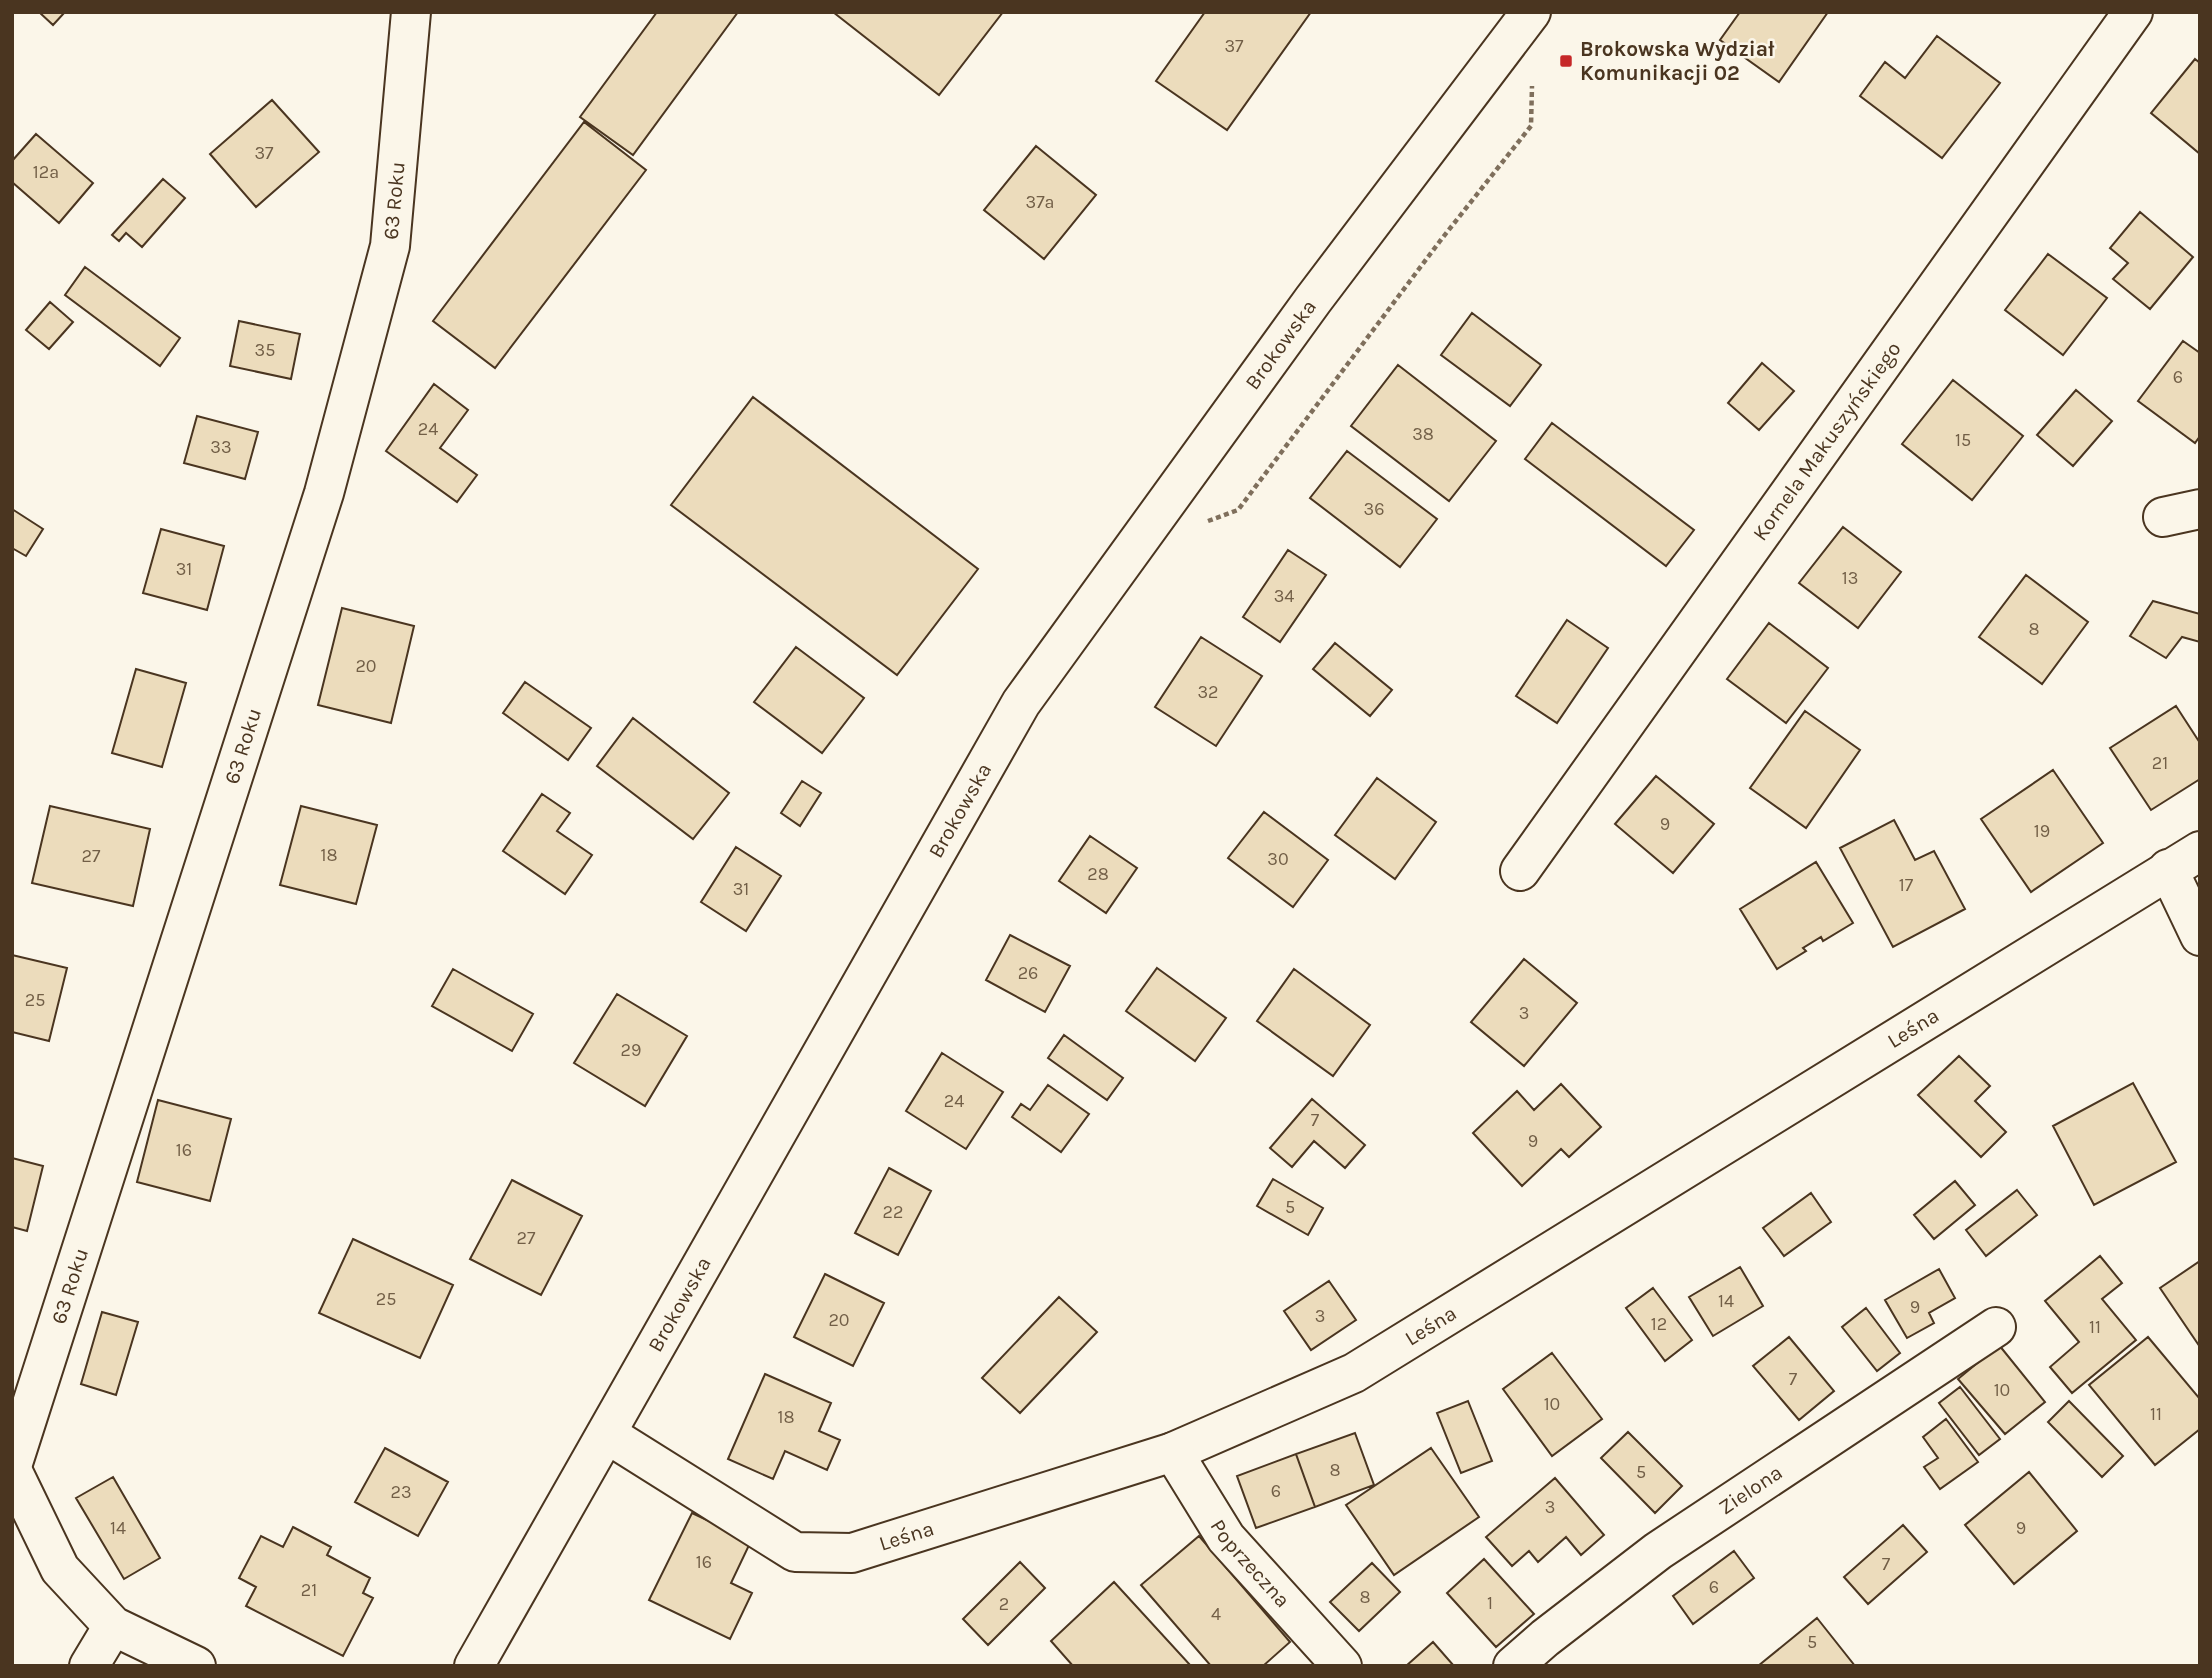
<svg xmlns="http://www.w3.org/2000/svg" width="2212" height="1678" viewBox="0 0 2212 1678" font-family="Karla,sans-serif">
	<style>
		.building { fill: #ecdcbc; stroke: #4a3520; stroke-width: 2 }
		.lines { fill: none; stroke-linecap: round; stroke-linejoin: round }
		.minor-casing { stroke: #4a3520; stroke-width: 42 }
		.tertiary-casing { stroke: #4a3520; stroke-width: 42 }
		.path { stroke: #7f6f5c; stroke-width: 4.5; stroke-dasharray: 5 3.5; stroke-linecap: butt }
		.minor { stroke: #fbf6e9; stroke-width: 38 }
		.tertiary { stroke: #fbf6e9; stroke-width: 38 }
		.poi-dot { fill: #c62828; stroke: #fbf6e9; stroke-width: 2.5 }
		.labels { text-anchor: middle; stroke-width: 5; stroke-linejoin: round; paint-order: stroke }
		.number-label { font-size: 18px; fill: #725f47 }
		.poi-label { font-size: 21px; font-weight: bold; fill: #4a3520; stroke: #fbf6e9; text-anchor: start }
		.street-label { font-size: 21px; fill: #4a3520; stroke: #fbf6e9 }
	</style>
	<rect width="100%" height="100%" fill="#fbf6e9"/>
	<path class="building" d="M 39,12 L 65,12 L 53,25 Z
		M 657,12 L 738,12 L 633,155 L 580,117 Z
		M 833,12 L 1003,12 L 939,95 Z
		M 1205,12 L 1311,12 L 1227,130 L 1156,81 Z
		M 1740,12 L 1828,12 L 1779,82 L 1720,40 Z
		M 1937,36 L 2000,83 L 1942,158 L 1860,96 L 1885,62 L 1905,78 Z
		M 2195,59 L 2200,63 L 2200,154 L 2151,113 Z
		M 272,100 L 319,152 L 256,207 L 210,154 Z
		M 584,122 L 646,170 L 495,368 L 433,321 Z
		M 36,134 L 93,183 L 59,223 L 12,182 L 12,161 Z
		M 1036,146 L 1096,195 L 1044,259 L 984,210 Z
		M 163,179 L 185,198 L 142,247 L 126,233 L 119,241 L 112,235 Z
		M 2140,212 L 2193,257 L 2150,309 L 2113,279 L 2128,263 L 2110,248 Z
		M 2048,254 L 2107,298 L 2063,355 L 2005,310 Z
		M 85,267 L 180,338 L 160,366 L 65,295 Z
		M 50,302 L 73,322 L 49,349 L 26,330 Z
		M 1472,313 L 1541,365 L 1510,406 L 1441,355 Z
		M 239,321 L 300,334 L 291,379 L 230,366 Z
		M 2183,341 L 2200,353 L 2200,436 L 2195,443 L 2138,401 Z
		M 1762,363 L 1794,391 L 1759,430 L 1728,403 Z
		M 1398,365 L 1496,441 L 1449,501 L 1351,426 Z
		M 1953,380 L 2023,436 L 1972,500 L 1902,444 Z
		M 434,384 L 468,410 L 440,448 L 477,475 L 457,502 L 386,451 Z
		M 2076,390 L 2112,421 L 2073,466 L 2037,435 Z
		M 753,397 L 978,569 L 897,675 L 671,505 Z
		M 197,416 L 258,432 L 245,479 L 184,463 Z
		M 1552,423 L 1694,530 L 1666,566 L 1525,459 Z
		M 1347,451 L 1437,519 L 1400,567 L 1310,498 Z
		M 12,509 L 43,529 L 26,556 L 12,548 Z
		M 1843,527 L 1901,572 L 1858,628 L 1799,583 Z
		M 161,529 L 224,546 L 207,610 L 143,593 Z
		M 1288,550 L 1326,575 L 1280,642 L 1243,617 Z
		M 2026,575 L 2088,622 L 2042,684 L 1979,637 Z
		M 2153,601 L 2200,614 L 2200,642 L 2182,637 L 2166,658 L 2130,636 Z
		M 342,608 L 414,626 L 391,723 L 318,705 Z
		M 1567,620 L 1608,648 L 1557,723 L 1516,696 Z
		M 1769,623 L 1828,668 L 1786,723 L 1727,679 Z
		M 1201,637 L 1262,676 L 1216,746 L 1155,707 Z
		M 1335,643 L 1392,690 L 1370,716 L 1313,669 Z
		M 796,647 L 864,698 L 822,753 L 754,702 Z
		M 136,669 L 186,683 L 162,767 L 112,753 Z
		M 525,682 L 591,728 L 568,760 L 503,713 Z
		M 2176,706 L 2200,743 L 2200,779 L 2151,810 L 2110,748 Z
		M 1805,711 L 1860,750 L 1806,828 L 1750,788 Z
		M 633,718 L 729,793 L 693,839 L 597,766 Z
		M 2053,770 L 2103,843 L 2031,892 L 1981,819 Z
		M 1656,776 L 1714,824 L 1673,873 L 1615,824 Z
		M 1377,778 L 1436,822 L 1395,879 L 1335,835 Z
		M 802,781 L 821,793 L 800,826 L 781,813 Z
		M 542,794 L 570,813 L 557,831 L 592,855 L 565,894 L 503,851 Z
		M 50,806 L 150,829 L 133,906 L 32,883 Z
		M 301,806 L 377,825 L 356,904 L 280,885 Z
		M 1264,812 L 1328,860 L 1293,907 L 1228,858 Z
		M 1894,820 L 1915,860 L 1934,851 L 1965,909 L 1893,947 L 1840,848 Z
		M 1090,836 L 1137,868 L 1106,913 L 1059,881 Z
		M 736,847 L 781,876 L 746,931 L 701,902 Z
		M 1816,862 L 1853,923 L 1823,941 L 1821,937 L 1803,948 L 1806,951 L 1777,969 L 1740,909 Z
		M 1010,935 L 1070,966 L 1045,1012 L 986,980 Z
		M 12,955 L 67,968 L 49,1041 L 12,1032 Z
		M 1524,959 L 1577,1003 L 1524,1066 L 1471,1022 Z
		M 1157,968 L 1226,1018 L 1195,1061 L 1126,1011 Z
		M 453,969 L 533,1014 L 512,1051 L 432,1006 Z
		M 1294,969 L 1370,1025 L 1333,1076 L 1257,1021 Z
		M 617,994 L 687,1036 L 645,1106 L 574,1063 Z
		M 1064,1035 L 1123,1078 L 1107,1100 L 1048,1058 Z
		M 942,1053 L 1003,1092 L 966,1149 L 906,1111 Z
		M 1959,1056 L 1990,1086 L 1975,1101 L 2006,1132 L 1981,1157 L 1918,1095 Z
		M 2133,1083 L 2176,1162 L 2094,1205 L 2053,1126 Z
		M 1561,1084 L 1601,1127 L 1569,1157 L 1561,1149 L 1522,1186 L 1473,1133 L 1517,1091 L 1534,1110 Z
		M 1048,1085 L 1089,1114 L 1061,1152 L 1012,1117 L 1021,1104 L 1030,1110 Z
		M 1312,1099 L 1365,1145 L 1345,1168 L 1314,1141 L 1292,1167 L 1270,1148 Z
		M 158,1100 L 231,1119 L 210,1201 L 137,1182 Z
		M 12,1158 L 43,1166 L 27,1231 L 12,1227 Z
		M 889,1168 L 931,1191 L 898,1255 L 855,1233 Z
		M 1273,1179 L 1323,1208 L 1308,1235 L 1257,1206 Z
		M 512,1180 L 582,1216 L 541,1295 L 470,1259 Z
		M 1955,1181 L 1975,1205 L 1934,1239 L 1914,1215 Z
		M 2017,1190 L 2037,1215 L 1986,1256 L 1966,1230 Z
		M 1811,1193 L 1831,1222 L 1784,1256 L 1763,1228 Z
		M 353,1239 L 453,1285 L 420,1358 L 319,1313 Z
		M 2100,1256 L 2122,1283 L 2102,1299 L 2136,1340 L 2072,1393 L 2050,1367 L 2079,1342 L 2045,1301 Z
		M 2200,1261 L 2200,1347 L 2160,1288 Z
		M 1740,1267 L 1763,1306 L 1713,1336 L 1689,1297 Z
		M 1939,1269 L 1955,1298 L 1929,1313 L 1934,1323 L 1907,1338 L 1885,1300 Z
		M 825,1274 L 884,1303 L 853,1366 L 794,1337 Z
		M 1329,1281 L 1356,1320 L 1311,1350 L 1284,1311 Z
		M 1653,1288 L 1692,1340 L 1665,1361 L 1626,1308 Z
		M 1059,1297 L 1097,1332 L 1020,1413 L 982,1378 Z
		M 1866,1308 L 1900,1353 L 1877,1371 L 1842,1327 Z
		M 102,1312 L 138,1322 L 116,1395 L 81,1384 Z
		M 1789,1337 L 1834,1391 L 1799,1420 L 1753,1366 Z
		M 2148,1337 L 2200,1399 L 2200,1429 L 2155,1465 L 2089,1385 Z
		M 1999,1345 L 2045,1402 L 2005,1434 L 1958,1379 Z
		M 1552,1353 L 1602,1419 L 1552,1456 L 1503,1389 Z
		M 765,1374 L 831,1403 L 819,1431 L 840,1440 L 827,1470 L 785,1451 L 773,1479 L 728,1459 Z
		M 1960,1387 L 2000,1439 L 1979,1455 L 1939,1403 Z
		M 1468,1401 L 1492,1461 L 1461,1473 L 1437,1413 Z
		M 2069,1401 L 2123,1456 L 2102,1477 L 2048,1422 Z
		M 1946,1419 L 1978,1462 L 1940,1489 L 1924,1467 L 1938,1458 L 1923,1437 Z
		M 1628,1432 L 1682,1486 L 1655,1513 L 1601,1458 Z
		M 1355,1433 L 1374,1485 L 1315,1507 L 1296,1454 Z
		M 385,1448 L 448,1482 L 418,1536 L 355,1502 Z
		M 1431,1448 L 1479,1517 L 1394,1575 L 1346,1505 Z
		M 1296,1454 L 1315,1507 L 1256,1528 L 1237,1476 Z
		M 2029,1472 L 2077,1531 L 2014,1584 L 1965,1525 Z
		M 113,1477 L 160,1558 L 124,1579 L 76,1498 Z
		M 1555,1478 L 1604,1535 L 1581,1555 L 1566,1537 L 1538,1562 L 1529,1551 L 1512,1566 L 1486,1537 Z
		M 692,1513 L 751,1541 L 731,1583 L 752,1593 L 730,1639 L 649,1600 Z
		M 1903,1525 L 1927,1552 L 1868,1604 L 1844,1577 Z
		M 293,1527 L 331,1547 L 327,1555 L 370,1578 L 363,1593 L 373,1598 L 343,1656 L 246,1606 L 256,1587 L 239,1578 L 261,1536 L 283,1547 Z
		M 1199,1536 L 1290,1642 L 1263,1666 L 1211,1666 L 1141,1585 Z
		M 1734,1551 L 1754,1578 L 1693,1624 L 1673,1596 Z
		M 1484,1559 L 1534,1614 L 1496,1647 L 1447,1593 Z
		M 1020,1562 L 1045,1588 L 988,1645 L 963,1619 Z
		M 1372,1563 L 1400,1592 L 1359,1631 L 1330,1602 Z
		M 1114,1582 L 1191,1666 L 1073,1666 L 1051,1641 Z
		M 1817,1618 L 1855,1666 L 1758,1666 Z
		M 1433,1642 L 1454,1666 L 1406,1666 Z"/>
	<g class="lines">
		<defs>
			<g id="minor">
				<path d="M 2163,517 L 2200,509"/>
				<path d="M 2168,869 L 2200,936"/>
				<path id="s1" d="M 1520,871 L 2133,12"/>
				<path id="s2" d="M 607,1434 L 795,1552 L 852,1553 L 1173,1452 L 1354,1373 L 2200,851"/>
				<path id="s3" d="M 1173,1452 L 1226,1538 L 1342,1666"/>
				<path id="s4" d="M 12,1466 L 324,493 L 390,246 L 411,12"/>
				<path d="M 12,1470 L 60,1569 L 113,1626 L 196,1666"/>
				<path d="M 89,1666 L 113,1626"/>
				<path id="s5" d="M 1513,1666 L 1545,1638 L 1658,1551 L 1996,1327"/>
			</g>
			<g id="tertiary">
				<path id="s6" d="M 474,1666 L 1021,703 L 1313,300 L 1531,12"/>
			</g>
		</defs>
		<use href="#minor" class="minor-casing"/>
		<use href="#tertiary" class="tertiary-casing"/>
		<path class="path" d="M 1208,521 L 1238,510 L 1440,241 L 1531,126 L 1532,86"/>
		<use href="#minor" class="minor"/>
		<use href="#tertiary" class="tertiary"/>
	</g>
	<rect class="poi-dot" x="1559" y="54" width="14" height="14" rx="3.5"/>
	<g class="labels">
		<g class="number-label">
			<text x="1234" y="52">37</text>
			<text x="264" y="159">37</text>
			<text x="46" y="178">12a</text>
			<text x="1040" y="208">37a</text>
			<text x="265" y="356">35</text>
			<text x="2178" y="383">6</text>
			<text x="428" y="435">24</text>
			<text x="1423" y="440">38</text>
			<text x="1963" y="446">15</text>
			<text x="221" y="453">33</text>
			<text x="1374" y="515">36</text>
			<text x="184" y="575">31</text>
			<text x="1850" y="584">13</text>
			<text x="1284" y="602">34</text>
			<text x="2034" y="635">8</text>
			<text x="366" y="672">20</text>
			<text x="1208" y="698">32</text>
			<text x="2160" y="769">21</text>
			<text x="1665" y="830">9</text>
			<text x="2042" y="837">19</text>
			<text x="329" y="861">18</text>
			<text x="91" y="862">27</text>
			<text x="1278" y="865">30</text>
			<text x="1098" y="880">28</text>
			<text x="1906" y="891">17</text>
			<text x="741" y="895">31</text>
			<text x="1028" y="979">26</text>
			<text x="35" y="1006">25</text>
			<text x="1524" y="1019">3</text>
			<text x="631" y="1056">29</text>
			<text x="954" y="1107">24</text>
			<text x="1315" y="1126">7</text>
			<text x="1533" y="1147">9</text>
			<text x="184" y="1156">16</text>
			<text x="1290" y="1213">5</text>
			<text x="893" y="1218">22</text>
			<text x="526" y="1244">27</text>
			<text x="386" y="1305">25</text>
			<text x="1726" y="1307">14</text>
			<text x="1915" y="1313">9</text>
			<text x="1320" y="1322">3</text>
			<text x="839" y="1326">20</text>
			<text x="1659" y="1330">12</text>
			<text x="2095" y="1333">11</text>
			<text x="1793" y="1385">7</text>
			<text x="2002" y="1396">10</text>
			<text x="1552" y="1410">10</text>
			<text x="2156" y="1420">11</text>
			<text x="786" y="1423">18</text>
			<text x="1335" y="1476">8</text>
			<text x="1641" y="1478">5</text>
			<text x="1276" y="1497">6</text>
			<text x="401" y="1498">23</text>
			<text x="1550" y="1513">3</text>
			<text x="118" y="1534">14</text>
			<text x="2021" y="1534">9</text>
			<text x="704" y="1568">16</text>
			<text x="1886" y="1570">7</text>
			<text x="1714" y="1593">6</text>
			<text x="309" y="1596">21</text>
			<text x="1365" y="1603">8</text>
			<text x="1490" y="1609">1</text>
			<text x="1004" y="1610">2</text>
			<text x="1216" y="1620">4</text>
			<text x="1812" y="1648">5</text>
		</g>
		<g class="poi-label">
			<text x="1580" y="56">Brokowska Wydział<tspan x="1580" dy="24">Komunikacji 02</tspan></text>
		</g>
		<g class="street-label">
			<text dy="7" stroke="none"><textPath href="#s4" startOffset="1323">63 Roku</textPath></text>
			<text dy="7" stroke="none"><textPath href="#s6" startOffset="1550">Brokowska</textPath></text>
			<text dy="7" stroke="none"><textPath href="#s1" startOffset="528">Kornela Makuszyńskiego</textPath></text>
			<text dy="7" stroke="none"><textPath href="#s4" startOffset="756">63 Roku</textPath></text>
			<text dy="7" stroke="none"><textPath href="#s6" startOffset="984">Brokowska</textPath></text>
			<text dy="7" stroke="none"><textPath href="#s2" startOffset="1470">Leśna</textPath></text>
			<text dy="7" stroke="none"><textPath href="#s4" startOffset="189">63 Roku</textPath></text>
			<text dy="7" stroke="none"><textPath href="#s6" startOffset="416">Brokowska</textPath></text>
			<text dy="7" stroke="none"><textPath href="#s2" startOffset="903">Leśna</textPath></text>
			<text dy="7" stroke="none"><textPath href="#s5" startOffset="296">Zielona</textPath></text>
			<text dy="7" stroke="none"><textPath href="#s2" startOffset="336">Leśna</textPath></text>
			<text dy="7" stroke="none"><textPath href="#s3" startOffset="136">Poprzeczna</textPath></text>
		</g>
	</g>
	<rect width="2212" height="1678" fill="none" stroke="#4a3520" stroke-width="28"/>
</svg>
